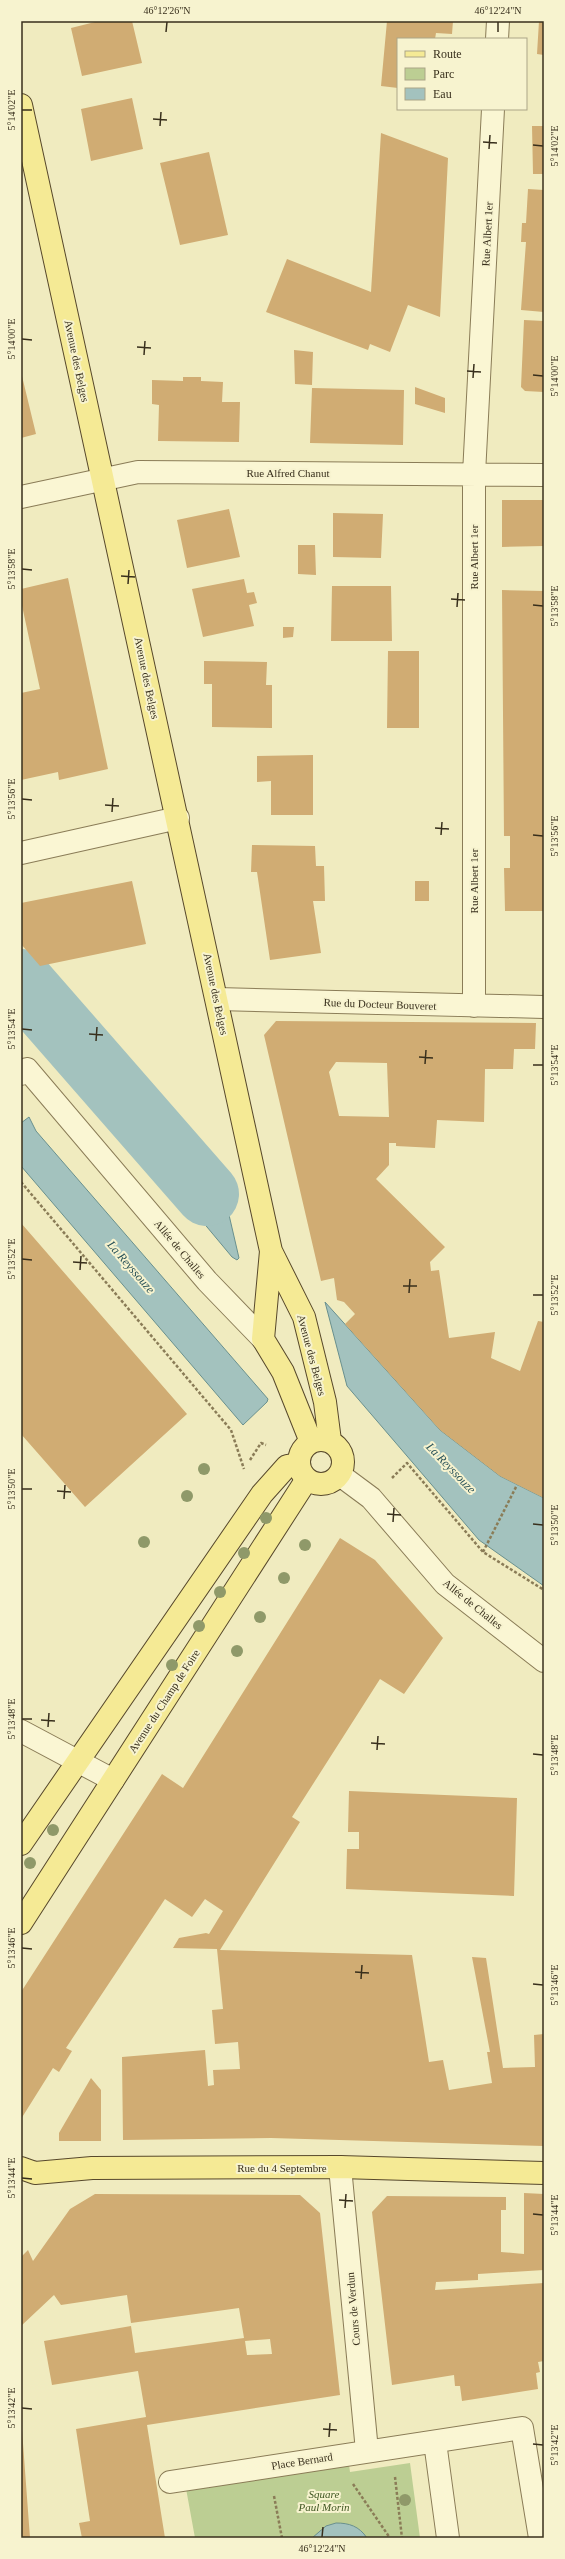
<svg xmlns="http://www.w3.org/2000/svg" width="565" height="2559" viewBox="0 0 565 2559" font-family="'Times New Roman',serif">
	<style>
		.green { fill: #bcce93 }
		.water { fill: #a3c2be; stroke: #69908e }
		.lines { fill: none; stroke-linecap: round; stroke-linejoin: round }
		.river { stroke: #a3c2be; stroke-width: 64 }
		.building { fill: #d0ac73; fill-rule: evenodd }
		.minor-casing { stroke: #8a7c57; stroke-width: 24 }
		.major-casing { stroke: #57482b; stroke-width: 24 }
		.path { stroke: #8a7c57; stroke-width: 2.5; stroke-dasharray: 3 2; stroke-linecap: butt }
		.minor { stroke: #faf6d3; stroke-width: 22 }
		.major { stroke: #f5ea95; stroke-width: 22 }
		.tree { fill: #8f9969 }
		.ticks { fill: none; stroke: #382f1c; stroke-width: 1.5 }
		.labels { text-anchor: middle; stroke-width: 4; stroke-linejoin: round; paint-order: stroke }
		.street-label { font-size: 11px; fill: #382f1c; stroke: #f7f3cf }
		.park-label { font-size: 11px; font-style: italic; fill: #3f5622; stroke: #f7f3cf }
		.water-label { font-size: 12px; font-style: italic; fill: #2a5359; stroke: #f7f3cf }
		.neatline { fill: none; stroke: #382f1c; stroke-width: 1.5 }
		.ticks-label { font-size: 10px; text-anchor: middle; fill: #382f1c }
	</style>
	<rect width="100%" height="100%" fill="#f0ebbf"/>
	<path class="green" d="M 348,2458 L 350,2472 L 410,2463 L 420,2538 L 195,2538 L 185,2483 Z"/>
	<path class="water" d="M 21,961 L 186,1145 L 159,1170 L 21,1004 Z
		M 29,1117 L 36,1131 L 268,1399 L 267,1402 L 243,1425 L 21,1166 L 21,1123 Z
		M 199,1160 L 223,1189 L 239,1258 L 237,1260 L 232,1257 L 172,1185 Z
		M 325,1302 L 440,1430 L 500,1476 L 544,1498 L 544,1586 L 479,1540 L 347,1386 Z
		M 336,2523 C 349,2523 359,2526 367,2538 L 312,2538 L 326,2526 Z"/>
	<g class="lines">
		<path class="river" d="M 21,981 L 207,1194"/>
	</g>
	<path class="building" d="M 99,21 L 132,21 L 142,63 L 82,76 L 71,28 Z
		M 387,21 L 453,21 L 452,34 L 436,33 L 435,39 L 398,39 L 398,88 L 381,86 Z
		M 539,21 L 544,21 L 544,55 L 537,54 Z
		M 132,98 L 143,149 L 91,161 L 81,109 Z
		M 532,126 L 544,126 L 544,174 L 533,174 Z
		M 381,133 L 448,158 L 440,317 L 408,305 L 390,352 L 370,344 L 368,350 L 266,312 L 287,259 L 371,292 Z
		M 209,152 L 228,235 L 180,245 L 160,163 Z
		M 528,189 L 544,190 L 544,312 L 521,310 L 526,242 L 521,242 L 522,223 L 526,223 Z
		M 524,320 L 544,321 L 544,392 L 525,391 L 521,387 Z
		M 294,350 L 313,352 L 312,385 L 295,384 Z
		M 21,372 L 36,434 L 21,438 Z
		M 183,377 L 201,377 L 201,381 L 223,382 L 222,402 L 240,402 L 239,442 L 158,441 L 159,405 L 152,404 L 152,380 L 183,381 Z
		M 415,387 L 445,398 L 445,413 L 415,404 Z
		M 312,388 L 404,390 L 403,445 L 310,443 Z
		M 502,500 L 544,500 L 544,546 L 502,547 Z
		M 229,509 L 240,557 L 187,568 L 177,520 Z
		M 333,513 L 383,514 L 381,558 L 333,557 Z
		M 298,545 L 315,545 L 316,575 L 298,574 Z
		M 68,578 L 108,769 L 59,780 L 58,772 L 21,780 L 21,693 L 40,689 L 21,601 L 21,589 Z
		M 244,579 L 247,593 L 254,592 L 257,603 L 249,605 L 254,626 L 203,637 L 192,589 Z
		M 332,586 L 391,586 L 392,641 L 331,641 Z
		M 502,590 L 544,591 L 544,911 L 505,911 L 504,868 L 510,868 L 510,836 L 504,836 Z
		M 283,627 L 294,627 L 293,637 L 283,638 Z
		M 388,651 L 419,651 L 419,728 L 387,728 Z
		M 204,661 L 267,662 L 266,685 L 272,685 L 272,728 L 212,727 L 212,684 L 204,684 Z
		M 313,755 L 313,815 L 271,815 L 271,781 L 257,782 L 257,756 Z
		M 252,845 L 315,846 L 316,866 L 324,866 L 325,901 L 313,901 L 321,953 L 270,960 L 257,872 L 251,872 Z
		M 132,881 L 146,944 L 40,966 L 21,944 L 21,903 Z
		M 415,881 L 429,881 L 429,901 L 415,901 Z
		M 276,1021 L 536,1023 L 535,1049 L 514,1049 L 513,1069 L 485,1069 L 484,1122 L 437,1120 L 435,1148 L 396,1146 L 396,1143 L 389,1143 L 389,1165 L 376,1179 L 445,1247 L 430,1262 L 431,1271 L 439,1270 L 449,1338 L 495,1332 L 491,1358 L 520,1371 L 538,1321 L 544,1322 L 544,1498 L 500,1476 L 440,1430 L 345,1324 L 355,1314 L 344,1302 L 337,1300 L 334,1278 L 321,1281 L 264,1035 ZM 336,1062 L 387,1063 L 389,1117 L 339,1116 L 329,1072 Z
		M 21,1223 L 187,1414 L 85,1507 L 21,1434 Z
		M 340,1538 L 375,1560 L 443,1638 L 404,1694 L 380,1679 L 292,1817 L 300,1822 L 220,1950 L 412,1955 L 429,2062 L 443,2060 L 449,2090 L 492,2083 L 487,2052 L 490,2052 L 472,1957 L 486,1958 L 503,2068 L 535,2067 L 534,2035 L 544,2034 L 544,2146 L 271,2138 L 123,2140 L 122,2057 L 205,2050 L 208,2086 L 214,2085 L 213,2070 L 240,2069 L 238,2042 L 215,2044 L 212,2010 L 223,2009 L 217,1949 L 173,1948 L 179,1938 L 206,1933 L 209,1934 L 223,1911 L 205,1899 L 192,1917 L 165,1899 L 66,2048 L 72,2051 L 59,2072 L 53,2068 L 21,2119 L 21,1992 L 162,1774 L 183,1788 Z
		M 349,1791 L 517,1798 L 514,1896 L 346,1889 L 347,1849 L 359,1849 L 359,1832 L 348,1832 Z
		M 91,2078 L 101,2090 L 101,2141 L 59,2141 L 59,2133 Z
		M 524,2193 L 544,2194 L 544,2270 L 478,2274 L 478,2280 L 436,2282 L 435,2290 L 544,2283 L 544,2361 L 538,2362 L 540,2372 L 536,2373 L 538,2389 L 462,2401 L 460,2386 L 455,2386 L 454,2375 L 392,2385 L 372,2212 L 387,2196 L 506,2197 L 506,2210 L 501,2210 L 501,2252 L 524,2254 Z
		M 95,2194 L 300,2195 L 320,2213 L 340,2395 L 147,2425 L 165,2538 L 82,2538 L 79,2523 L 90,2521 L 76,2429 L 146,2417 L 138,2371 L 52,2385 L 44,2341 L 131,2326 L 135,2353 L 244,2338 L 239,2308 L 131,2323 L 127,2295 L 61,2305 L 54,2295 L 21,2326 L 21,2257 L 28,2250 L 33,2261 L 70,2209 ZM 270,2339 L 272,2354 L 247,2355 L 245,2341 Z
		M 21,2430 L 22,2430 L 30,2538 L 21,2538 Z"/>
	<g class="lines">
		<defs>
			<path id="minor" d="M 497,39 L 498,21
				M 21,497 L 138,472 L 544,475
				M 21,853 L 178,818
				M 217,999 L 544,1007
				M 474,1006 L 474,474 L 493,109
				M 21,1074 L 27,1069 L 207,1281 L 263,1339
				M 340,1475 L 371,1498 L 445,1584 L 544,1661
				M 21,1731 L 113,1780
				M 340,2167 L 367,2451
				M 435,2442 L 448,2538
				M 170,2482 L 522,2428 L 540,2538"/>
			<path id="major" d="M 21,105 L 271,1251 L 304,1317 L 325,1402 L 330,1441
				M 271,1251 L 263,1339 L 283,1372 L 311,1442
				M299 1462a22 22 0 1 1 44 0a22 22 0 1 1-44 0Z
				M 21,1844 L 262,1494 L 287,1466 L 299,1464
				M 21,1923 L 307,1479
				M 21,2168 L 35,2173 L 92,2168 L 340,2167 L 544,2173"/>
		</defs>
		<use href="#minor" class="minor-casing"/>
		<use href="#major" class="major-casing"/>
		<path class="path" d="M 21,1182 L 231,1430 L 244,1469
			M 250,1460 L 261,1443 L 266,1445
			M 392,1478 L 407,1463 L 483,1552 L 544,1590
			M 483,1552 L 517,1485
			M 395,2477 L 402,2538
			M 353,2484 L 390,2538
			M 274,2496 L 282,2538"/>
		<use href="#minor" class="minor"/>
		<use href="#major" class="major"/>
	</g>
	<g class="tree">
		<circle cx="204" cy="1469" r="6"/>
		<circle cx="187" cy="1496" r="6"/>
		<circle cx="266" cy="1518" r="6"/>
		<circle cx="144" cy="1542" r="6"/>
		<circle cx="305" cy="1545" r="6"/>
		<circle cx="244" cy="1553" r="6"/>
		<circle cx="284" cy="1578" r="6"/>
		<circle cx="220" cy="1592" r="6"/>
		<circle cx="260" cy="1617" r="6"/>
		<circle cx="199" cy="1626" r="6"/>
		<circle cx="237" cy="1651" r="6"/>
		<circle cx="172" cy="1665" r="6"/>
		<circle cx="53" cy="1830" r="6"/>
		<circle cx="30" cy="1863" r="6"/>
		<circle cx="405" cy="2500" r="6"/>
	</g>
	<path class="ticks" d="M 166,32 L 167,22M 498,32 L 498,22M 22,110 L 32,110M 153,119 L 167,120M 160,126 L 161,112M 483,142 L 497,143M 533,145 L 543,146M 489,149 L 490,135M 22,339 L 32,340M 137,347 L 151,348M 144,355 L 145,341M 467,371 L 481,372M 533,375 L 543,376M 473,378 L 474,364M 22,569 L 32,570M 121,576 L 135,577M 128,584 L 129,570M 451,599 L 465,600M 533,605 L 543,606M 457,607 L 458,593M 22,799 L 32,800M 105,805 L 119,806M 112,812 L 113,798M 435,828 L 449,829M 441,835 L 442,822M 533,835 L 543,836M 22,1029 L 32,1030M 89,1034 L 103,1035M 96,1041 L 97,1027M 419,1057 L 433,1058M 425,1064 L 426,1050M 533,1065 L 543,1065M 22,1259 L 32,1260M 73,1262 L 87,1263M 80,1270 L 81,1256M 403,1286 L 417,1286M 409,1293 L 410,1279M 533,1295 L 543,1295M 22,1489 L 32,1489M 57,1491 L 71,1492M 64,1499 L 65,1485M 387,1514 L 401,1515M 393,1522 L 394,1508M 533,1524 L 543,1525M 22,1719 L 32,1719M 41,1720 L 55,1721M 48,1727 L 49,1713M 371,1743 L 385,1744M 377,1750 L 378,1736M 533,1754 L 543,1755M 22,1948 L 32,1949M 355,1972 L 369,1973M 361,1979 L 362,1965M 533,1984 L 543,1985M 22,2178 L 32,2179M 339,2200 L 353,2201M 345,2208 L 346,2194M 533,2214 L 543,2215M 22,2408 L 32,2409M 323,2429 L 337,2430M 329,2437 L 330,2423M 533,2444 L 543,2445M 322,2537 L 323,2527"/>
	<g class="labels">
		<g class="street-label">
			<text transform="translate(487 234) rotate(-87)" y="4">Rue Albert 1er</text>
			<text transform="translate(77 361) rotate(78)" y="4">Avenue des Belges</text>
			<text x="288" y="477">Rue Alfred Chanut</text>
			<text transform="translate(474 557) rotate(-90)" y="4">Rue Albert 1er</text>
			<text transform="translate(147 678) rotate(78)" y="4">Avenue des Belges</text>
			<text transform="translate(474 881) rotate(-90)" y="4">Rue Albert 1er</text>
			<text transform="translate(216 994) rotate(78)" y="4">Avenue des Belges</text>
			<text transform="translate(380 1004) rotate(2)" y="4">Rue du Docteur Bouveret</text>
			<text transform="translate(180 1249) rotate(50)" y="4">Allée de Challes</text>
			<text transform="translate(312 1355) rotate(75)" y="4">Avenue des Belges</text>
			<text transform="translate(473 1604) rotate(39)" y="4">Allée de Challes</text>
			<text transform="translate(164 1701) rotate(-57)" y="4">Avenue du Champ de Foire</text>
			<text x="282" y="2172">Rue du 4 Septembre</text>
			<text transform="translate(353 2309) rotate(-95)" y="4">Cours de Verdun</text>
			<text transform="translate(302 2461) rotate(-9)" y="4">Place Bernard</text>
		</g>
		<g class="park-label">
			<text x="324" y="2498">Square<tspan x="324" dy="13">Paul Morin</tspan></text>
		</g>
		<g class="water-label">
			<text transform="translate(131 1267) rotate(49)" y="4">La Reyssouze</text>
			<text transform="translate(451 1468) rotate(46)" y="4">La Reyssouze</text>
		</g>
	</g>
	<rect width="565" height="2559" fill="none" stroke="#f7f3cf" stroke-width="44"/>
	<rect x="397" y="38" width="130" height="72" fill="#f7f3cf" stroke="#aba587"/>
	<rect x="405" y="51" width="20" height="6" fill="#f5ea95" stroke="#aba587"/>
	<text x="433" y="58" font-size="12" fill="#382f1c">Route</text>
	<rect x="405" y="68" width="20" height="12" fill="#bcce93" stroke="#aba587"/>
	<text x="433" y="78" font-size="12" fill="#382f1c">Parc</text>
	<rect x="405" y="88" width="20" height="12" fill="#a3c2be" stroke="#aba587"/>
	<text x="433" y="98" font-size="12" fill="#382f1c">Eau</text>
	<rect x="22" y="22" width="521" height="2515" class="neatline"/>
	<g class="ticks-label">
		<text x="167" y="14">46°12'26"N</text>
		<text x="498" y="14">46°12'24"N</text>
		<text transform="translate(11 110) rotate(-90)" y="4">5°14'02"E</text>
		<text transform="translate(554 146) rotate(-90)" y="4">5°14'02"E</text>
		<text transform="translate(11 339) rotate(-90)" y="4">5°14'00"E</text>
		<text transform="translate(554 376) rotate(-90)" y="4">5°14'00"E</text>
		<text transform="translate(11 569) rotate(-90)" y="4">5°13'58"E</text>
		<text transform="translate(554 606) rotate(-90)" y="4">5°13'58"E</text>
		<text transform="translate(11 799) rotate(-90)" y="4">5°13'56"E</text>
		<text transform="translate(554 836) rotate(-90)" y="4">5°13'56"E</text>
		<text transform="translate(11 1029) rotate(-90)" y="4">5°13'54"E</text>
		<text transform="translate(554 1065) rotate(-90)" y="4">5°13'54"E</text>
		<text transform="translate(11 1259) rotate(-90)" y="4">5°13'52"E</text>
		<text transform="translate(554 1295) rotate(-90)" y="4">5°13'52"E</text>
		<text transform="translate(11 1489) rotate(-90)" y="4">5°13'50"E</text>
		<text transform="translate(554 1525) rotate(-90)" y="4">5°13'50"E</text>
		<text transform="translate(11 1719) rotate(-90)" y="4">5°13'48"E</text>
		<text transform="translate(554 1755) rotate(-90)" y="4">5°13'48"E</text>
		<text transform="translate(11 1948) rotate(-90)" y="4">5°13'46"E</text>
		<text transform="translate(554 1985) rotate(-90)" y="4">5°13'46"E</text>
		<text transform="translate(11 2178) rotate(-90)" y="4">5°13'44"E</text>
		<text transform="translate(554 2215) rotate(-90)" y="4">5°13'44"E</text>
		<text transform="translate(11 2408) rotate(-90)" y="4">5°13'42"E</text>
		<text transform="translate(554 2445) rotate(-90)" y="4">5°13'42"E</text>
		<text x="322" y="2552">46°12'24"N</text>
	</g>
</svg>
